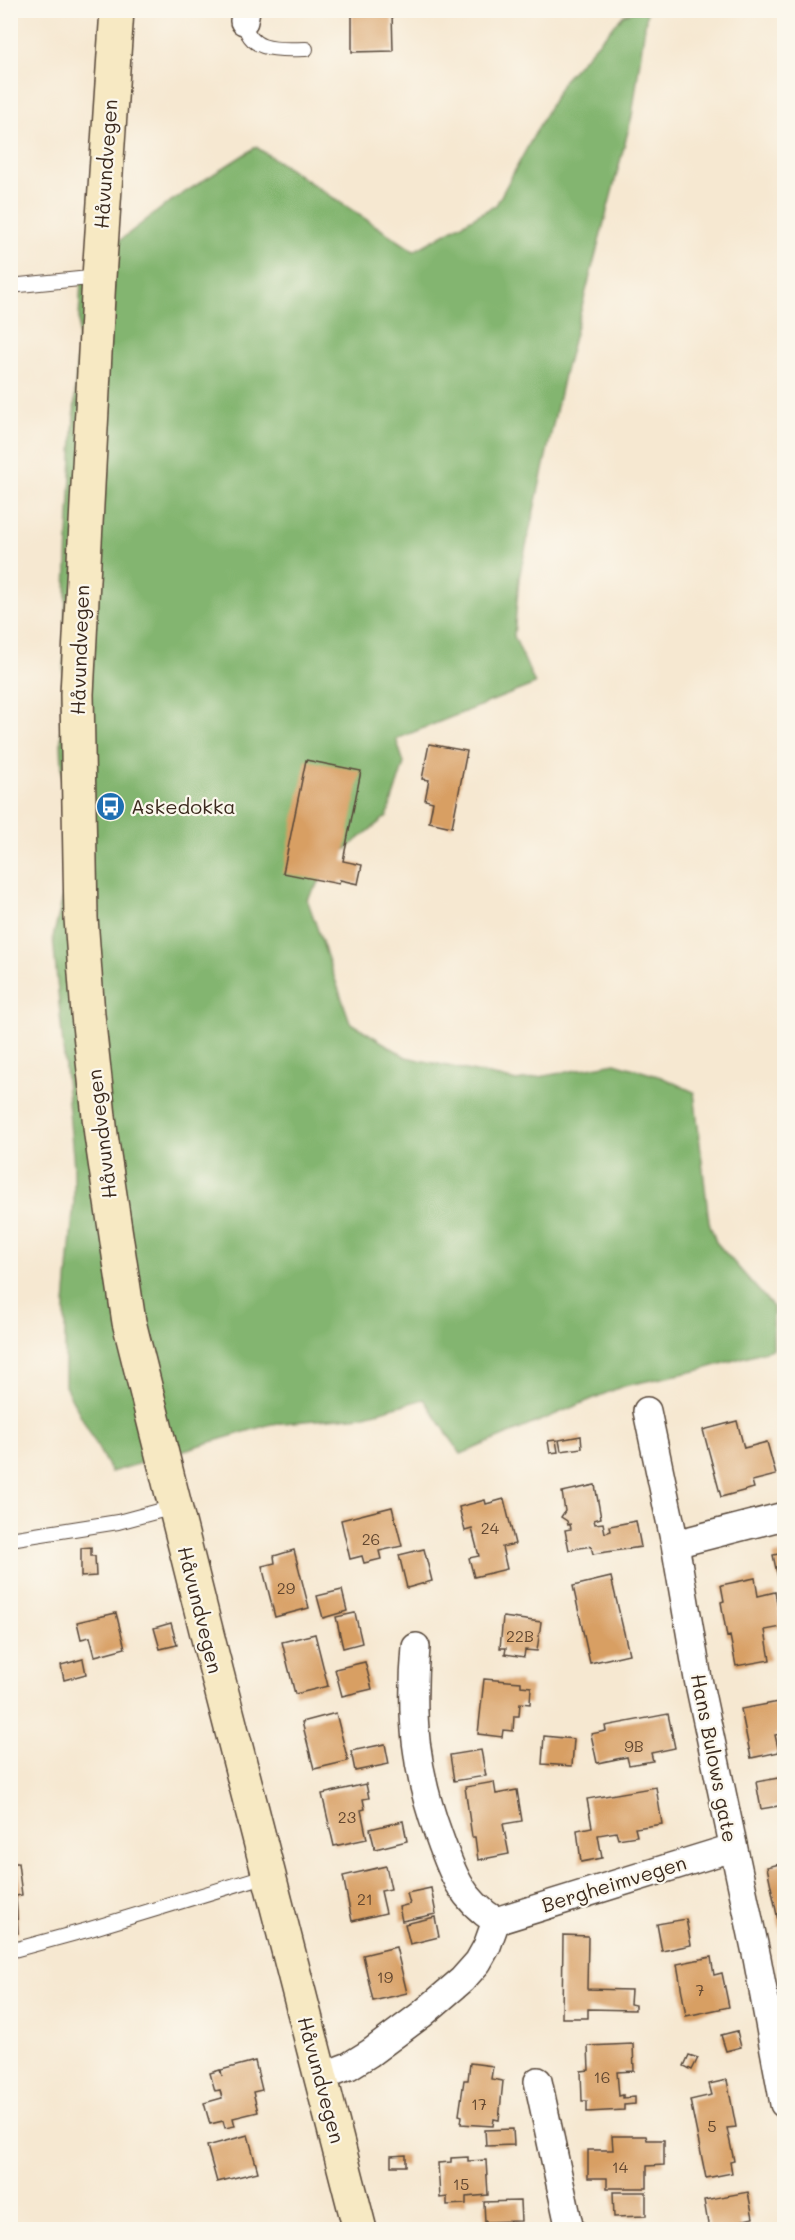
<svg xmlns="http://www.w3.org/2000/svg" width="795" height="2240" viewBox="0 0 795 2240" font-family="Mali,sans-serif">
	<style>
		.forest { fill: #83b56f; stroke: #5f7046; stroke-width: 1.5 }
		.building { fill: #d89f64 }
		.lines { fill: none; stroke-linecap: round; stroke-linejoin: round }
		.service-casing { stroke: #574639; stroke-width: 16 }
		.minor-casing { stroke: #574639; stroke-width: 30 }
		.secondary-casing { stroke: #574639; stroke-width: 36 }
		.service { stroke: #fff; stroke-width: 14 }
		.minor { stroke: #fff; stroke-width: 27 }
		.secondary { stroke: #f7e9c3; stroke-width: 33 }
		.labels { text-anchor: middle; stroke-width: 4.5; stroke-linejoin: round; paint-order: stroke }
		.number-label { font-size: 16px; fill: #624730 }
		.street-label { font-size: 20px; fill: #3b2a1e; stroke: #fbf7ec }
		.poi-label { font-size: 20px; fill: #3b2a1e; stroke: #fbf7ec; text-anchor: start }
	</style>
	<rect width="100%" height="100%" fill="#fbf7ec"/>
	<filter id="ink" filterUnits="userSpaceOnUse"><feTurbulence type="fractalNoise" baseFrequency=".0167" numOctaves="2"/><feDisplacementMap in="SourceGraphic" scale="12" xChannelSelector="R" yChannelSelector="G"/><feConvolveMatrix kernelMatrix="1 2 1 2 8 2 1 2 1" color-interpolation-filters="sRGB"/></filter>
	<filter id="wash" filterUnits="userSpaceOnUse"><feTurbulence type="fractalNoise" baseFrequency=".008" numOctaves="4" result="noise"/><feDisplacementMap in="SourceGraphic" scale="24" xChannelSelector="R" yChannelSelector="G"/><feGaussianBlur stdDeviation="1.35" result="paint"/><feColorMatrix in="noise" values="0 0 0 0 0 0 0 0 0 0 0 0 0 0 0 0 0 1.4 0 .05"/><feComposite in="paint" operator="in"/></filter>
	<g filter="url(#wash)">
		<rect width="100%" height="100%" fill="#f6e8d1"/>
		<path class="forest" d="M 635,11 L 647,11 L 632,116 L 564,375 L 519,578 L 514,636 L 535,684 L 396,739 L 404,763 L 387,816 L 340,854 L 307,899 L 350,1022 L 406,1057 L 517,1081 L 615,1063 L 661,1077 L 694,1092 L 709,1222 L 716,1242 L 773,1307 L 773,1349 L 700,1370 L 623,1386 L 461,1454 L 424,1399 L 362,1416 L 271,1424 L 111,1472 L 65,1386 L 65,1305 L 74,1201 L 74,1166 L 53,937 L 67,882 L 61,742 L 68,536 L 81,280 L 110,248 L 168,203 L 256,147 L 414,251 L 496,205 L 564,80 L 624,15 Z"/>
		<g id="blocks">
			<path class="building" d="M 352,10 L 392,12 L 393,51 L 352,52 Z
				M 429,744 L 467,751 L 452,827 L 429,822 L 433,802 L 425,800 L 429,780 L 422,779 Z
				M 306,760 L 361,771 L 343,861 L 362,865 L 358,884 L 340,880 L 339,884 L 283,873 Z
				M 737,1421 L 744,1448 L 767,1442 L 776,1475 L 752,1481 L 754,1488 L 721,1497 L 703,1430 Z
				M 581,1436 L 582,1448 L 561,1451 L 559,1440 Z
				M 556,1440 L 558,1452 L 550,1453 L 548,1441 Z
				M 595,1485 L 601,1518 L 594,1520 L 595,1524 L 603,1523 L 605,1533 L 611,1531 L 610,1526 L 636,1521 L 641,1547 L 593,1554 L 591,1546 L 569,1550 L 565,1530 L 571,1529 L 570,1524 L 568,1525 L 567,1521 L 561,1517 L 565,1511 L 562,1492 Z
				M 504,1499 L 515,1544 L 502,1547 L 507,1569 L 474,1577 L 469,1558 L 479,1556 L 472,1529 L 465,1531 L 459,1507 L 485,1500 L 486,1504 Z
				M 392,1507 L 402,1546 L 379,1551 L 381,1559 L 364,1563 L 362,1556 L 350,1559 L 341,1520 Z
				M 91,1547 L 91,1556 L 95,1556 L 96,1576 L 81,1577 L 81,1548 Z
				M 424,1549 L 432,1581 L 407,1588 L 399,1555 Z
				M 294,1550 L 309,1608 L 275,1617 L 262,1566 L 275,1563 L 274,1556 Z
				M 784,1553 L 784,1577 L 778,1578 L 773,1555 Z
				M 611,1577 L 629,1654 L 590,1663 L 573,1586 Z
				M 755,1578 L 758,1596 L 775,1592 L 782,1627 L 765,1630 L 770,1660 L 736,1666 L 730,1636 L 727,1637 L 721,1602 L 724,1601 L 721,1585 Z
				M 342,1590 L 347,1611 L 323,1618 L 317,1596 Z
				M 116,1613 L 125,1648 L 95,1656 L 90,1637 L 81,1639 L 77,1622 Z
				M 355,1613 L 362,1643 L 343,1648 L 336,1617 Z
				M 503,1617 L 541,1622 L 537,1651 L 525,1650 L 524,1657 L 505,1654 L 506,1648 L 500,1648 Z
				M 171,1623 L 177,1645 L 160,1649 L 154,1628 Z
				M 315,1634 L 328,1686 L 295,1694 L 282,1642 Z
				M 83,1659 L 86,1674 L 64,1680 L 61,1665 Z
				M 365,1662 L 372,1689 L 342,1696 L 335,1669 Z
				M 484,1679 L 521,1682 L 521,1686 L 531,1687 L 530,1704 L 520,1703 L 519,1716 L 514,1716 L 513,1731 L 503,1730 L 502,1737 L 478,1734 Z
				M 784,1701 L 784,1733 L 775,1735 L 779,1752 L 751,1758 L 741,1709 Z
				M 336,1713 L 348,1761 L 314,1769 L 302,1722 Z
				M 668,1714 L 675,1748 L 651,1753 L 653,1761 L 629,1765 L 627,1757 L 597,1763 L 591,1734 L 606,1731 L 605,1726 Z
				M 544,1736 L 574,1739 L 572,1766 L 542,1764 Z
				M 385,1744 L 389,1764 L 355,1771 L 351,1751 Z
				M 481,1750 L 486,1776 L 454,1781 L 450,1755 Z
				M 784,1777 L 784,1805 L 761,1809 L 756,1782 Z
				M 494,1782 L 496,1794 L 517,1790 L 522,1821 L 503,1824 L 509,1854 L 478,1860 L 475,1837 L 472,1837 L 465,1787 Z
				M 366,1784 L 369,1798 L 363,1799 L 365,1809 L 361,1810 L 367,1839 L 334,1846 L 322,1794 Z
				M 656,1787 L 662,1824 L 635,1828 L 637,1836 L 618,1839 L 616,1832 L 598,1835 L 602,1858 L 581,1862 L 577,1830 L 592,1827 L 587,1799 Z
				M 403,1821 L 407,1841 L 375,1849 L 370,1829 Z
				M 10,1859 L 13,1863 L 18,1863 L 22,1895 L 16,1896 L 18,1933 L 10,1934 Z
				M 784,1863 L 784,1944 L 783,1944 L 767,1867 Z
				M 386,1866 L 391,1889 L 381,1891 L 386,1913 L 352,1921 L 343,1876 Z
				M 431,1888 L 436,1914 L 402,1921 L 399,1907 L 410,1904 L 407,1893 Z
				M 435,1917 L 439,1937 L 410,1944 L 405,1924 Z
				M 686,1919 L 691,1945 L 662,1951 L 657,1924 Z
				M 563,1935 L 588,1936 L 587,1989 L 631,1990 L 630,2004 L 635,2005 L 635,2010 L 588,2009 L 588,2018 L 562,2018 Z
				M 396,1947 L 407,1993 L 373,2001 L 363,1955 Z
				M 711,1957 L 714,1975 L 722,1973 L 729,2007 L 686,2016 L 677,1964 Z
				M 737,2031 L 741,2047 L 726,2051 L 721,2035 Z
				M 633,2044 L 634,2071 L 617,2072 L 619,2096 L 623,2095 L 623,2098 L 635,2097 L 635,2104 L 624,2105 L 624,2110 L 587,2112 L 587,2101 L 582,2101 L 581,2071 L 589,2070 L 588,2046 Z
				M 689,2055 L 698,2058 L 692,2070 L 684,2066 Z
				M 255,2061 L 262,2090 L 253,2092 L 258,2112 L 233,2118 L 235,2126 L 225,2128 L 223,2121 L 210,2124 L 204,2103 L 222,2098 L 220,2090 L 215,2091 L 210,2073 L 220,2070 L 222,2076 L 221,2070 Z
				M 470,2063 L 493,2066 L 491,2079 L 503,2081 L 499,2120 L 494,2119 L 493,2126 L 461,2124 L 462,2116 L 459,2115 L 464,2080 L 468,2080 Z
				M 727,2080 L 736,2127 L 727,2128 L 734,2161 L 730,2162 L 732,2173 L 706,2178 L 690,2100 L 712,2095 L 709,2084 Z
				M 513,2129 L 514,2145 L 486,2146 L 485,2130 Z
				M 248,2135 L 258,2172 L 217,2182 L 207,2146 Z
				M 612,2136 L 646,2136 L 647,2140 L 664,2140 L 664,2165 L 647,2166 L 647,2188 L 607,2188 L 607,2178 L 588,2178 L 588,2150 L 613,2150 Z
				M 406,2155 L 406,2166 L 391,2166 L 391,2156 Z
				M 468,2157 L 468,2161 L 486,2160 L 488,2195 L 466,2197 L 466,2204 L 447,2205 L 447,2197 L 440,2198 L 438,2163 L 451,2162 L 451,2158 Z
				M 613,2192 L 646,2192 L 646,2216 L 614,2217 Z
				M 748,2192 L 753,2218 L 740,2221 L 742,2230 L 709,2230 L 704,2200 Z
				M 520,2201 L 521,2221 L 485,2222 L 484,2202 Z"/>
		</g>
	</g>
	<g filter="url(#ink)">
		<use href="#blocks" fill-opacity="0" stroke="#574639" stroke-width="1.5"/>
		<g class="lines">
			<defs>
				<path id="service" d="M 244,21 C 249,54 281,49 306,49
					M 10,286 L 99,277
					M 10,1539 L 118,1522 L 174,1507
					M 10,1951 L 87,1930 L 268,1875"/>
				<path id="minor" d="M 244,21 L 246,10
					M 647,1411 L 675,1544 L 698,1679 L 757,1958 L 784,2104
					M 675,1544 L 784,1516
					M 416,1647 C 410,1716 415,1771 439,1836 C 452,1873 461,1899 496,1921
					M 320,2077 L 349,2066 L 370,2053 L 421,2015 L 462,1980 L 478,1962 L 487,1946 L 496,1921 L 732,1848
					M 538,2081 L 570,2230"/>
				<path id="secondary" d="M 117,10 L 99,277 L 77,694 L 81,918 L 88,1015 L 101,1135 L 129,1322 L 210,1646 L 360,2230"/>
			</defs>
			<use href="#service" class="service-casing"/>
			<use href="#minor" class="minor-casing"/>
			<use href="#secondary" class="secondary-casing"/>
			<use href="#service" class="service"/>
			<use href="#minor" class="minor"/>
			<use href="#secondary" class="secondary"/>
		</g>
	</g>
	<defs>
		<symbol id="bus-disc" viewBox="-11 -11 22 22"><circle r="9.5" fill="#1f6fb2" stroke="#fbf7ec"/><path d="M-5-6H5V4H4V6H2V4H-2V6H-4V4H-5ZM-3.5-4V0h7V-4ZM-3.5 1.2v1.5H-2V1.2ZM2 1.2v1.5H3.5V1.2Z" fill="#fff"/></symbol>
	</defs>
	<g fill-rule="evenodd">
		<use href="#bus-disc" x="94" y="790" width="33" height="33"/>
	</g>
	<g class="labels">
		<g class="number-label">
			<text x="490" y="1534">24</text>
			<text x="371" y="1545">26</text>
			<text x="286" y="1594">29</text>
			<text x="520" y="1642">22B</text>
			<text x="634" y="1752">9B</text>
			<text x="347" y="1823">23</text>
			<text x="365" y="1905">21</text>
			<text x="385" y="1983">19</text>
			<text x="700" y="1996">7</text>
			<text x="602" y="2083">16</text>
			<text x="479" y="2110">17</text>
			<text x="712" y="2132">5</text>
			<text x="620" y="2173">14</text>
			<text x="461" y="2190">15</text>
		</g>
		<g class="street-label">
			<text transform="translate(106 164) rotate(-86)" y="7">Håvundvegen</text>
			<text transform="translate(80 650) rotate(-88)" y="7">Håvundvegen</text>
			<text transform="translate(102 1134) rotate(-97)" y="7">Håvundvegen</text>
			<text transform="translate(200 1610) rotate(76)" y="7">Håvundvegen</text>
			<text transform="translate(714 1758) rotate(79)" y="7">Hans Bulows gate</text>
			<text transform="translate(614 1884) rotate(-17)" y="7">Bergheimvegen</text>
			<text transform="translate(321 2080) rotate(75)" y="7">Håvundvegen</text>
		</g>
		<g class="poi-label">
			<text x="131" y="814">Askedokka</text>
		</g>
	</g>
	<rect width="795" height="2240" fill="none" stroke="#fbf7ec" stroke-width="36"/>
</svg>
